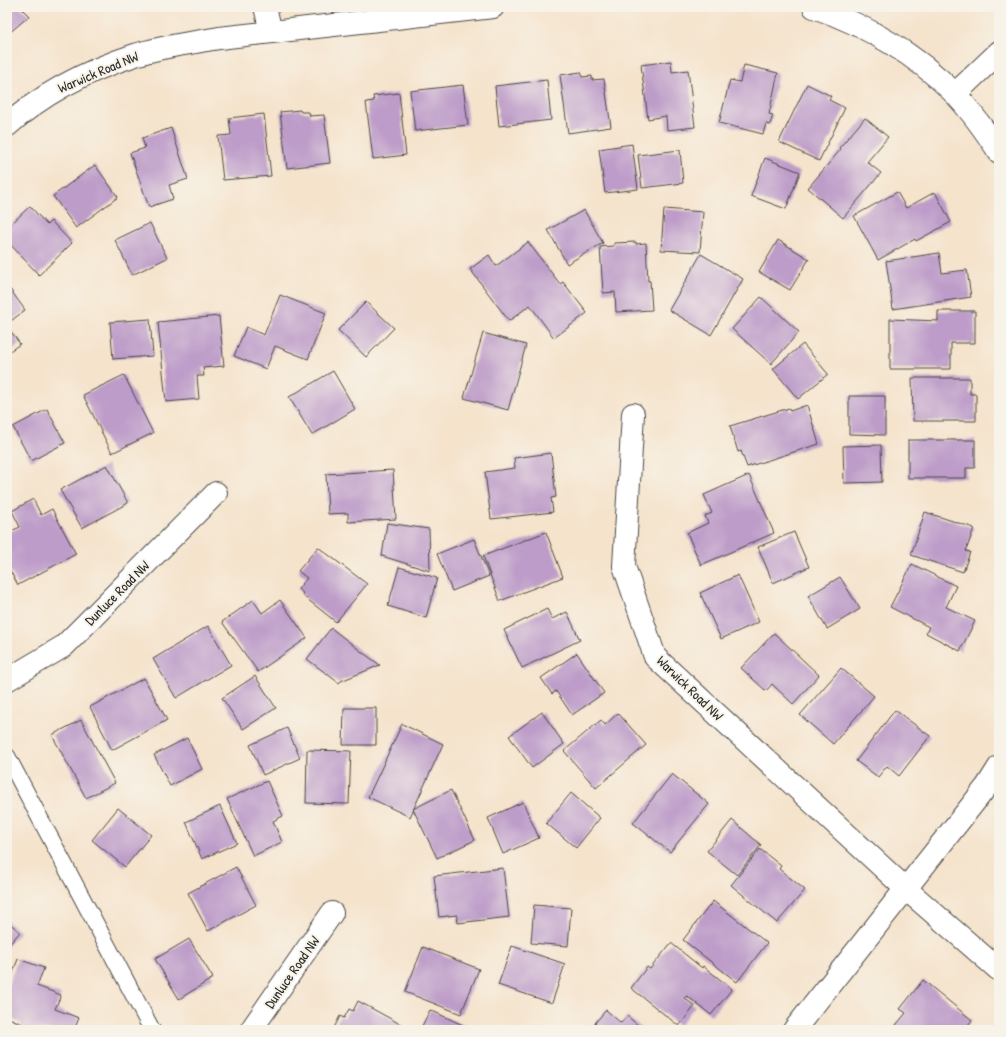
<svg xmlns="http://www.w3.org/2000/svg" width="1006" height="1037" viewBox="0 0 1006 1037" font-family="'Patrick Hand',sans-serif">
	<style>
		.building { fill: #bd9cc9 }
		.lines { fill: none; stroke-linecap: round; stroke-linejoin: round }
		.lane-casing { stroke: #494743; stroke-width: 18 }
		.street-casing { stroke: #494743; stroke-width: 24 }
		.lane { stroke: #fff; stroke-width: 16 }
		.street { stroke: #fff; stroke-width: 22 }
		.labels { text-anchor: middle; stroke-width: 4; stroke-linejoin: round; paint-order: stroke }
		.street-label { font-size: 14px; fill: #2b2b2b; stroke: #f7f3e8 }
	</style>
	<rect width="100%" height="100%" fill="#f7f3e8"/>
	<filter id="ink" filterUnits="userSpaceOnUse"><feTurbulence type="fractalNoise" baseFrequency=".025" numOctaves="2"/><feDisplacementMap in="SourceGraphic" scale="8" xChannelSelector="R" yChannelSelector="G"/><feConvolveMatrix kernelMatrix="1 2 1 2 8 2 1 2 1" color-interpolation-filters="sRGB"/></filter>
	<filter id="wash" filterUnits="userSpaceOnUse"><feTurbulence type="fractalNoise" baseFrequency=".012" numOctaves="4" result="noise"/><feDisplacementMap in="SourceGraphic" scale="16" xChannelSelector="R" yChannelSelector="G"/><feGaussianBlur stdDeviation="0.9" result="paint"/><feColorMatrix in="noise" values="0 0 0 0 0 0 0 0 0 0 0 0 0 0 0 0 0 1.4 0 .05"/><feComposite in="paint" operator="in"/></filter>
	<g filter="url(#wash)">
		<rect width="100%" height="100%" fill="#f5e3cc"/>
		<g id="blocks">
			<path class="building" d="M 7,7 L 20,7 L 29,16 L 7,35 Z
				M 98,7 L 107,7 L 99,10 Z
				M 671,61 L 672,72 L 688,70 L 695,127 L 667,130 L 666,116 L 648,119 L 641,65 Z
				M 744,65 L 778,73 L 769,114 L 773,115 L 770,125 L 766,124 L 763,134 L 719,123 L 730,80 L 740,82 Z
				M 581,72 L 582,77 L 592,76 L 592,80 L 604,79 L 611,127 L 568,133 L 560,75 Z
				M 547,80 L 551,120 L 499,126 L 495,86 Z
				M 807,84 L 831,96 L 829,100 L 845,108 L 819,161 L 779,142 Z
				M 463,85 L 468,125 L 415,131 L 410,91 Z
				M 399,93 L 406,155 L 373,159 L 366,102 L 374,101 L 373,96 Z
				M 300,110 L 301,112 L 309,112 L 310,116 L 324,115 L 330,163 L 287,168 L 280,112 Z
				M 264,114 L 271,176 L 223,180 L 218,136 L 231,135 L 229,118 Z
				M 865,118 L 888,137 L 867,162 L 881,173 L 843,218 L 808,188 L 841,149 L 839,148 Z
				M 171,128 L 188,179 L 169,185 L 173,199 L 149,207 L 130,153 L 145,148 L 142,138 Z
				M 632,144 L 638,189 L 605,193 L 599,149 Z
				M 680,150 L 683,183 L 642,188 L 638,155 Z
				M 765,158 L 800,172 L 786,209 L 751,196 Z
				M 95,165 L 118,197 L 76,228 L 53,196 Z
				M 897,192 L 906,208 L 935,192 L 951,222 L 916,241 L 915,239 L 878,260 L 854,216 Z
				M 30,206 L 47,225 L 51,221 L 72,243 L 39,275 L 7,241 L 7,228 Z
				M 664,209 L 703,212 L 700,252 L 661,250 Z
				M 584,210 L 603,243 L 567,264 L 548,230 Z
				M 150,223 L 167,258 L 132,275 L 115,240 Z
				M 778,240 L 809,259 L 790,290 L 759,272 Z
				M 528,242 L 560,284 L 563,282 L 587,313 L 554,338 L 530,305 L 509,321 L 470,269 L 489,255 L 496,266 Z
				M 636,242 L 636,244 L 646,243 L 648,281 L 650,281 L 652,310 L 616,312 L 615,292 L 603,293 L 600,247 L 614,246 L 614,243 Z
				M 939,253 L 942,273 L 967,270 L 971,297 L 893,309 L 886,261 Z
				M 701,254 L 743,279 L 711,335 L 669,310 Z
				M 7,285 L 25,310 L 7,324 Z
				M 280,295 L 326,313 L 308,359 L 275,346 L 266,369 L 234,356 L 246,327 L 264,335 Z
				M 761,297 L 799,332 L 771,364 L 732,329 Z
				M 366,302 L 394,328 L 366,357 L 338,330 Z
				M 938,311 L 975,311 L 975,343 L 951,343 L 951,369 L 890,369 L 890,319 L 938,321 Z
				M 219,316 L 224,366 L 203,368 L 204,376 L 197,376 L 199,399 L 166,402 L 158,322 Z
				M 150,319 L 153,356 L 113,359 L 110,322 Z
				M 7,326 L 20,344 L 7,353 Z
				M 483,333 L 526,345 L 508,410 L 464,398 Z
				M 803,344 L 828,374 L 798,399 L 773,369 Z
				M 333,371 L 355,409 L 312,435 L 289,397 Z
				M 124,375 L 153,433 L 112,453 L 83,395 Z
				M 912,378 L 970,378 L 970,394 L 976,394 L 976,421 L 913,421 Z
				M 849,396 L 885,396 L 885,435 L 849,434 Z
				M 807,405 L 819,444 L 747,467 L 741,451 L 738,452 L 730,426 L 789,408 L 790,411 Z
				M 47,409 L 65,443 L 31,461 L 13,427 Z
				M 908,440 L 975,440 L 975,468 L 966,468 L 966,478 L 908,478 Z
				M 881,445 L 882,482 L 844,483 L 843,446 Z
				M 551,453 L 556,497 L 551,498 L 553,512 L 491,519 L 485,472 L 515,468 L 514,458 Z
				M 107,465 L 128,503 L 82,528 L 60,490 Z
				M 393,470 L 396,519 L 348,522 L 348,513 L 328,514 L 326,474 Z
				M 749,475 L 774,533 L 701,565 L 687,533 L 708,523 L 705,516 L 712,513 L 704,495 Z
				M 33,499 L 41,515 L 52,509 L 76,554 L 18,585 L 7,565 L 7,533 L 20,527 L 12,511 Z
				M 925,512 L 974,528 L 966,551 L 970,552 L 963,572 L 911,555 Z
				M 387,523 L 429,529 L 430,571 L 382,556 Z
				M 546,532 L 563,577 L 500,601 L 483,556 Z
				M 794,532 L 809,567 L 773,583 L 758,547 Z
				M 474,539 L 489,576 L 452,591 L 437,554 Z
				M 318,547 L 367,584 L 336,622 L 302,595 L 303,593 L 298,589 L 307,578 L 298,571 Z
				M 912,564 L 956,586 L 946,607 L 975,621 L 960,651 L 926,633 L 929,627 L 890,607 Z
				M 399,567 L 437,578 L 426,618 L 388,606 Z
				M 738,575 L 759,622 L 721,639 L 700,593 Z
				M 840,577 L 860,609 L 827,629 L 808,596 Z
				M 253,600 L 262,613 L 280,600 L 307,638 L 258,672 L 222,622 Z
				M 547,609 L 552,619 L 567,612 L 580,640 L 522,668 L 504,630 Z
				M 208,626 L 231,665 L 176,698 L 153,659 Z
				M 331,628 L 362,652 L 380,665 L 341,681 L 339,683 L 307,659 Z
				M 774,633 L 819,675 L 793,704 L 772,684 L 766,691 L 741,668 Z
				M 577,653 L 604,693 L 572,715 L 556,691 L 552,694 L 541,678 Z
				M 841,668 L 874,696 L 833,744 L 800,715 Z
				M 255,676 L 276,708 L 243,729 L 222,698 Z
				M 144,678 L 167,720 L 112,750 L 90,707 Z
				M 344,708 L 376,708 L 376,745 L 343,745 Z
				M 895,710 L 930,736 L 899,776 L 887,766 L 878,777 L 856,761 Z
				M 542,712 L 564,744 L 532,768 L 509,736 Z
				M 618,713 L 646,745 L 596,788 L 564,751 L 601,720 L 605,725 Z
				M 81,720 L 115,783 L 86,798 L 52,735 Z
				M 402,724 L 443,744 L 410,817 L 368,797 Z
				M 287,728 L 300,758 L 263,775 L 250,745 Z
				M 187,738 L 202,769 L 170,786 L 154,755 Z
				M 307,750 L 351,751 L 349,804 L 306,803 Z
				M 672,774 L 709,804 L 670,852 L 633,823 Z
				M 267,781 L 283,816 L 273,821 L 282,842 L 253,856 L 227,799 Z
				M 451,790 L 475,840 L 437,858 L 413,809 Z
				M 571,793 L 600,818 L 576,848 L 546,823 Z
				M 523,802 L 539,838 L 503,854 L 488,818 Z
				M 220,806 L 237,843 L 202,859 L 186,822 Z
				M 118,808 L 151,835 L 125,867 L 92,840 Z
				M 732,820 L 761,845 L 737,875 L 707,851 Z
				M 760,849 L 781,866 L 779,869 L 805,890 L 777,923 L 731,885 Z
				M 236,867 L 256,905 L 208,931 L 188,893 Z
				M 503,868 L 509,917 L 458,923 L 457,915 L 439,917 L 434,876 Z
				M 713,901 L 767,943 L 737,982 L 683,940 Z
				M 534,905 L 571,908 L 568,946 L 531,943 Z
				M 7,921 L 20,932 L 7,947 Z
				M 189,939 L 213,978 L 179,999 L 155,959 Z
				M 671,943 L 702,968 L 703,966 L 732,989 L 711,1015 L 687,996 L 684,998 L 695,1006 L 679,1026 L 631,988 L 647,967 L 650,969 Z
				M 512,946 L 565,964 L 552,1003 L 498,985 Z
				M 423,947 L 479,969 L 461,1014 L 405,992 Z
				M 18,959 L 44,968 L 37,986 L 61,995 L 55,1009 L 79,1018 L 74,1030 L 20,1030 L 22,1024 L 7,1017 L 7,988 Z
				M 923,980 L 972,1020 L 964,1030 L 892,1030 L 906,1013 L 900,1009 Z
				M 358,1001 L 402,1025 L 400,1030 L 333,1030 L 340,1016 L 344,1018 L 349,1009 L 353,1011 Z
				M 430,1010 L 474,1030 L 420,1030 Z
				M 606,1010 L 621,1023 L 627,1016 L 644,1030 L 589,1030 Z"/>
		</g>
	</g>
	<g filter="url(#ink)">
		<use href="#blocks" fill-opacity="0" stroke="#494743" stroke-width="1"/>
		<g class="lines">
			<defs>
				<path id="lane" d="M 7,756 L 152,1030"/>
				<path id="street" d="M 265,7 L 271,32
					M 814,7 C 866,25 917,55 955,94 C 972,112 986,132 999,152
					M 955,94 L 999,52
					M 7,126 C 43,93 89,70 135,55 C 162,46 191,43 219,38 L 493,7
					M 633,414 L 624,566 L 655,657 L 906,889 L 999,970
					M 7,680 L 64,646 L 216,493
					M 251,1030 L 332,913
					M 794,1030 L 987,786 L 999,767"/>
			</defs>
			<use href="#lane" class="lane-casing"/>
			<use href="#street" class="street-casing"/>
			<use href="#lane" class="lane"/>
			<use href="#street" class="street"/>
		</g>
	</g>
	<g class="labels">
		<g class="street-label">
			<text transform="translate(98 72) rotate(-23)" y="5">Warwick Road NW</text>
			<text transform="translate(117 593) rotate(-45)" y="5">Dunluce Road NW</text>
			<text transform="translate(690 688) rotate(44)" y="5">Warwick Road NW</text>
			<text transform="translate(292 972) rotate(-55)" y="5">Dunluce Road NW</text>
		</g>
	</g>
	<rect width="1006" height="1037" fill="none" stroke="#f7f3e8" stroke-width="24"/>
</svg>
